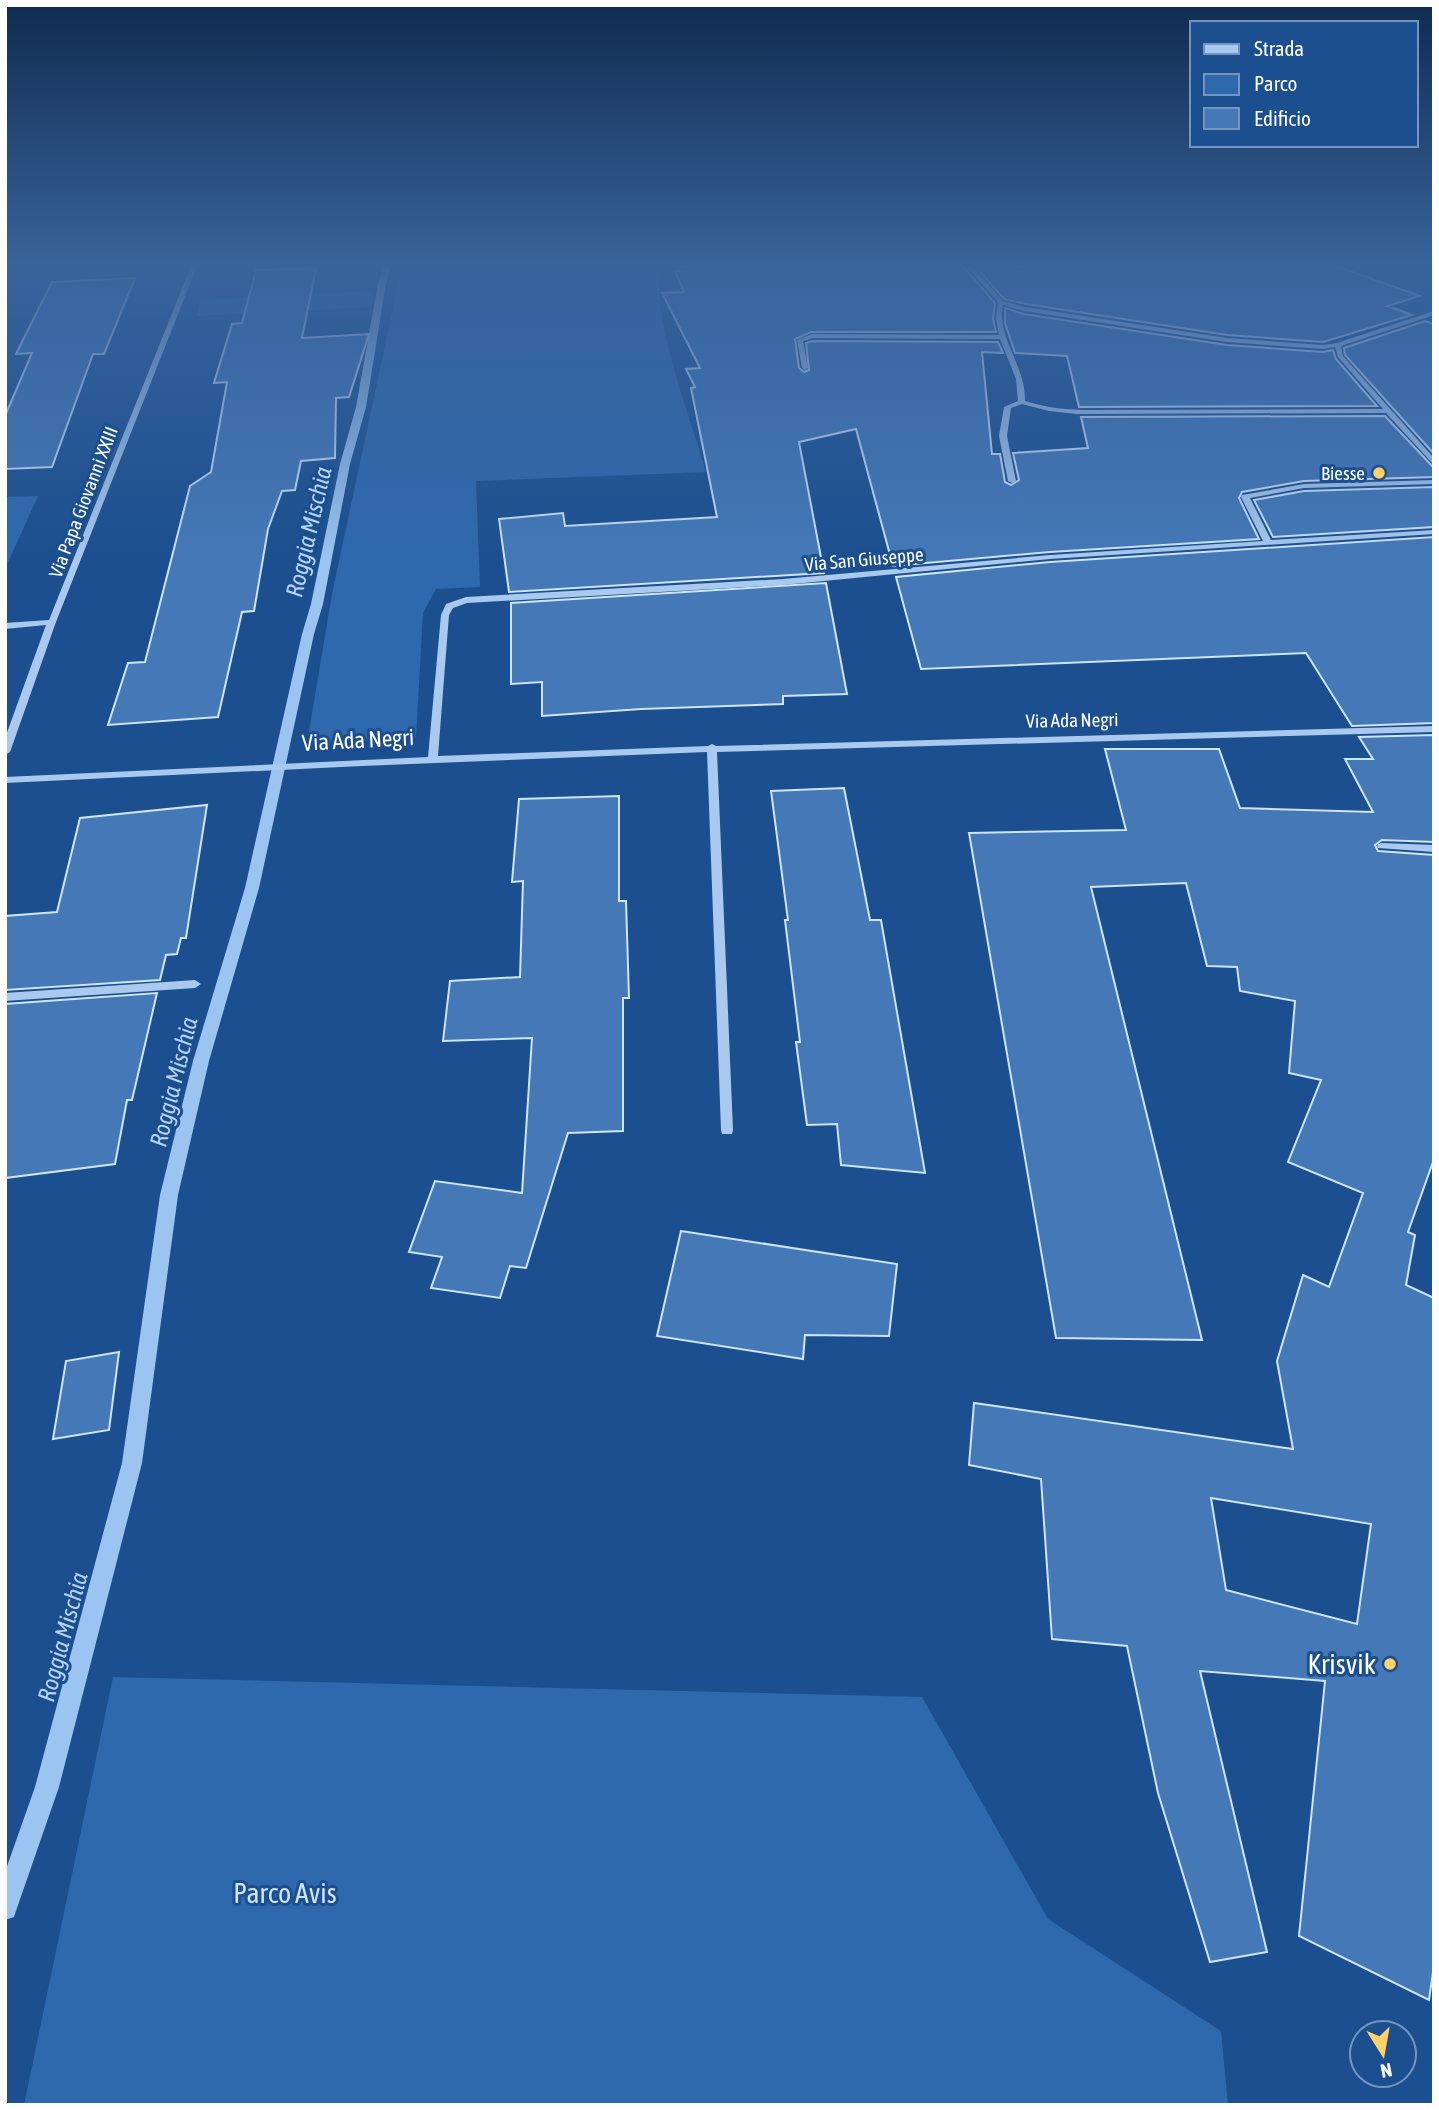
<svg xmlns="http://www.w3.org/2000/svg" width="1439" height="2110" viewBox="0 0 1439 2110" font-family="'Asap Condensed',sans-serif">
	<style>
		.green { fill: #2e69ad }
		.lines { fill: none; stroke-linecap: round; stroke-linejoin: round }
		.stream { fill: #9cc4f0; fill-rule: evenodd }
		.building { fill: #4478b7; stroke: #cfe3fa; stroke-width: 2; fill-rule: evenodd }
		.minor { fill: #a9c9ee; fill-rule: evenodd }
		.poi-dot { fill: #ffd166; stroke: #1b4f8f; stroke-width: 2.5 }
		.labels { text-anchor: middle; stroke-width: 6; stroke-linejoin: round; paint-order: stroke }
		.far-poi-label { font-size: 19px; fill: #fff; stroke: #1b4f8f; text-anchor: end }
		.far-street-label { font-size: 19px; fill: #fff; stroke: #1b4f8f }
		.street-label { font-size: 23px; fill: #fff; stroke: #1b4f8f }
		.water-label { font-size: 24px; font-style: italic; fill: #b5d3f5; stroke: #1b4f8f }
		.near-poi-label { font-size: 28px; fill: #fff; stroke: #1b4f8f; text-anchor: end }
		.near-park-label { font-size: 28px; fill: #cfe3fa; stroke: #1b4f8f }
	</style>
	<rect width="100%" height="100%" fill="#1b4f8f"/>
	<path class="green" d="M 402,266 L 659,266 C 655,332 688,409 706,472 L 476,481 L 480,587 L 436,589 L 423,613 L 416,738 L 307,743 L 332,594 Z
		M 373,291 L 371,307 L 196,316 L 201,300 Z
		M 38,496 L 5,569 L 5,497 Z
		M 113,1677 L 922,1697 L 1048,1919 L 1221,2031 L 1228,2105 L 24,2105 Z"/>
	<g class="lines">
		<path class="stream" d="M 384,266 L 392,266 L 386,283 L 366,407 L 350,464 L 323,604 L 314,634 L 259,888 L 209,1061 L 178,1195 L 142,1463 L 59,1787 L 17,1908 L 14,1917 L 5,1920 L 5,1872 L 35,1787 L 122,1463 L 160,1195 L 193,1061 L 245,888 L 302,634 L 311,604 L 340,464 L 356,407 L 378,283 Z"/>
	</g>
	<path class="building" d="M 677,266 L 963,266 L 995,303 L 993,319 L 996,332 L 811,332 L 795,339 L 799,368 L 804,372 L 809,370 L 806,343 L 813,341 L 998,342 L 1003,353 L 982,352 L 992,454 L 1000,454 L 1005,482 L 1011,485 L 1019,480 L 1013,453 L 1088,448 L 1081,417 L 1385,416 L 1434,468 L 1434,477 L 1304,481 L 1242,492 L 1239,498 L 1259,539 L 1050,552 L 893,566 L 856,429 L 799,442 L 824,573 L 509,592 L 499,519 L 563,513 L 565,526 L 717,517 L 691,388 L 695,387 L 686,369 L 700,368 L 662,293 L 684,292 L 675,271 L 680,271 Z
		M 975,266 L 1336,266 L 1420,296 L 1388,306 L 1412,315 L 1323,342 L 1227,335 L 1026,304 L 1004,299 Z
		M 316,268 L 302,338 L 369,334 L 349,397 L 336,398 L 335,458 L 301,461 L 295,490 L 282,491 L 268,529 L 254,611 L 242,612 L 218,717 L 108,725 L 128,663 L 145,662 L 190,486 L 211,472 L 227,382 L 214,383 L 232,324 L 242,323 L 256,270 Z
		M 135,278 L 104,354 L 93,354 L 52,467 L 5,469 L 5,416 L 32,353 L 16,354 L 52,282 Z
		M 1005,308 L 1024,314 L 1227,345 L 1323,352 L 1333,350 L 1336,359 L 1377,406 L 1079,407 L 1067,356 L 1015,353 L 1005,323 Z
		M 1425,321 L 1434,324 L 1434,454 L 1345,355 L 1344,348 Z
		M 1434,487 L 1434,527 L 1273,537 L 1254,500 L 1304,491 Z
		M 1434,537 L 1434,723 L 1352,726 L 1306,653 L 921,669 L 896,577 L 1050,562 Z
		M 826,583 L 847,694 L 783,696 L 783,704 L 641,709 L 542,716 L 542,682 L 511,684 L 511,603 Z
		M 1434,735 L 1434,842 L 1382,840 L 1375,845 L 1378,851 L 1434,855 L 1434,1159 L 1408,1232 L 1415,1235 L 1406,1285 L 1434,1298 L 1434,1965 L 1429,2000 L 1299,1936 L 1325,1681 L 1200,1671 L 1267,1952 L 1210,1962 L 1158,1793 L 1127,1646 L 1052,1639 L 1041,1479 L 969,1465 L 974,1403 L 1293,1449 L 1277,1361 L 1303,1275 L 1329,1287 L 1363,1193 L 1288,1162 L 1321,1080 L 1289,1073 L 1295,1001 L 1240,991 L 1237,967 L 1207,966 L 1186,883 L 1091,887 L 1202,1340 L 1056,1338 L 969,833 L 1126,830 L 1105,749 L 1219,749 L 1240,808 L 1373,812 L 1345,759 L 1373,759 L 1359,737 ZM 1211,1498 L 1371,1524 L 1357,1624 L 1226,1590 Z
		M 844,788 L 870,920 L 881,920 L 925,1173 L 841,1165 L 837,1124 L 807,1125 L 796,1042 L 800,1042 L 785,920 L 788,920 L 771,791 Z
		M 619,796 L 619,901 L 626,901 L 629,998 L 623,998 L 623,1131 L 568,1133 L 526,1268 L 510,1266 L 500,1298 L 431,1288 L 442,1257 L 409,1252 L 435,1181 L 522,1193 L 532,1038 L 443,1041 L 450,981 L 520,977 L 523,881 L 512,882 L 519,799 Z
		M 207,805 L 186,938 L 181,938 L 177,954 L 166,955 L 160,980 L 5,990 L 5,916 L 57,912 L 80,818 Z
		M 157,993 L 132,1100 L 127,1100 L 115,1164 L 5,1178 L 5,1004 Z
		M 681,1231 L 897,1264 L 889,1336 L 805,1335 L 803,1359 L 657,1336 Z
		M 119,1352 L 109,1430 L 53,1439 L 66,1361 Z"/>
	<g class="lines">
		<path class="minor" d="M 191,266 L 197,266 L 56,622 L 10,752 L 5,755 L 5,738 L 46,625 L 5,629 L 5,623 L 49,620 Z
			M 966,266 L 972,266 L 1003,301 L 1025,307 L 1227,338 L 1323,345 L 1337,343 L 1434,311 L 1434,315 L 1341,346 L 1343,356 L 1434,458 L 1434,465 L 1386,413 L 1077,414 L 1049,411 L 1022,404 L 1011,408 L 1007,436 L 1016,481 L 1012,483 L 1008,481 L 999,436 L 1004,407 L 1018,401 L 1016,379 L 1000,339 L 813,338 L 803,341 L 808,368 L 805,370 L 802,368 L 797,340 L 812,334 L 999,335 L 996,319 L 998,302 ZM 1003,305 L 1024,311 L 1227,342 L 1323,349 L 1335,347 L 1338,357 L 1383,409 L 1091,410 C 1068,410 1047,408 1025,401 C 1025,393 1024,386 1022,379 C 1016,356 997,329 1003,305 Z
			M 1434,480 L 1434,484 L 1304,488 L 1250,498 L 1271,540 L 1434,530 L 1434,534 L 1050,559 L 783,585 L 467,603 L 453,608 L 449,615 L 438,756 L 708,746 L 712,744 L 716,746 L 1434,726 L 1434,732 L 717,752 L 733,1130 L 732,1134 L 722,1134 L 721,1130 L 707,752 L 362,766 L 5,783 L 5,777 L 428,757 L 441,615 L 446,604 L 466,597 L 783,579 L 1050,555 L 1263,541 L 1241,497 L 1242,495 L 1304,484 Z
			M 1382,843 L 1434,845 L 1434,852 L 1378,848 L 1377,846 L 1378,844 Z
			M 195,980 L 201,984 L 195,988 L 5,1001 L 5,993 Z"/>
	</g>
	<linearGradient id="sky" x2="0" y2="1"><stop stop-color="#0f2b4f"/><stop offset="0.47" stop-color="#39639b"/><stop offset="1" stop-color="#39639b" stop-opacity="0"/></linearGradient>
	<rect width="1439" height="561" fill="url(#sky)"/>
	<g class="poi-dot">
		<circle cx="1379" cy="473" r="7"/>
		<circle cx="1390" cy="1664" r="7"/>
	</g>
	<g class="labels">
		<g class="far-poi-label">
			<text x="1365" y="480">Biesse</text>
		</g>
		<g class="far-street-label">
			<text transform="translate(83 502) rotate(-69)" y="7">Via Papa Giovanni XXIII</text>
			<text transform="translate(864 559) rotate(-5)" y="7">Via San Giuseppe</text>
			<text transform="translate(1072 720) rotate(-1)" y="7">Via Ada Negri</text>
		</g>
		<g class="street-label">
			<text transform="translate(358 740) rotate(-3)" y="8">Via Ada Negri</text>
		</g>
		<g class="water-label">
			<text transform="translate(309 532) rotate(-77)" y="8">Roggia Mischia</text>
			<text transform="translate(174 1082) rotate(-76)" y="8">Roggia Mischia</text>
			<text transform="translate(63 1637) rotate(-75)" y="8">Roggia Mischia</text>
		</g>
		<g class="near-poi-label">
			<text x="1376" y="1674">Krisvik</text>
		</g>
		<g class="near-park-label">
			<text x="285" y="1903">Parco Avis</text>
		</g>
	</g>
	<rect width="1439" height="2110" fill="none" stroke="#ffffff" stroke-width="14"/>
	<rect x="1190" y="21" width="228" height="126" fill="#1b4f8f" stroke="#7695bc" stroke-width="2"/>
	<rect x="1204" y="44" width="35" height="10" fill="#a9c9ee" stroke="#7695bc" stroke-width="2"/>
	<text x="1254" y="56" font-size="21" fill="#ffffff">Strada</text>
	<rect x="1204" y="74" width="35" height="21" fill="#2e69ad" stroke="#7695bc" stroke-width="2"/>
	<text x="1254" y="91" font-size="21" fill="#ffffff">Parco</text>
	<rect x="1204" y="108" width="35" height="21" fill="#4478b7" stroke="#7695bc" stroke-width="2"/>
	<text x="1254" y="126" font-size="21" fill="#ffffff">Edificio</text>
	<g transform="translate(1383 2054) rotate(169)"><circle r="33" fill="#1b4f8f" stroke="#7695bc" stroke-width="2"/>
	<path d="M0-5L12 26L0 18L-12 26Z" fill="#ffd166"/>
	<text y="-10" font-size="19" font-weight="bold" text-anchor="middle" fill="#ffffff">N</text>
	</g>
</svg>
